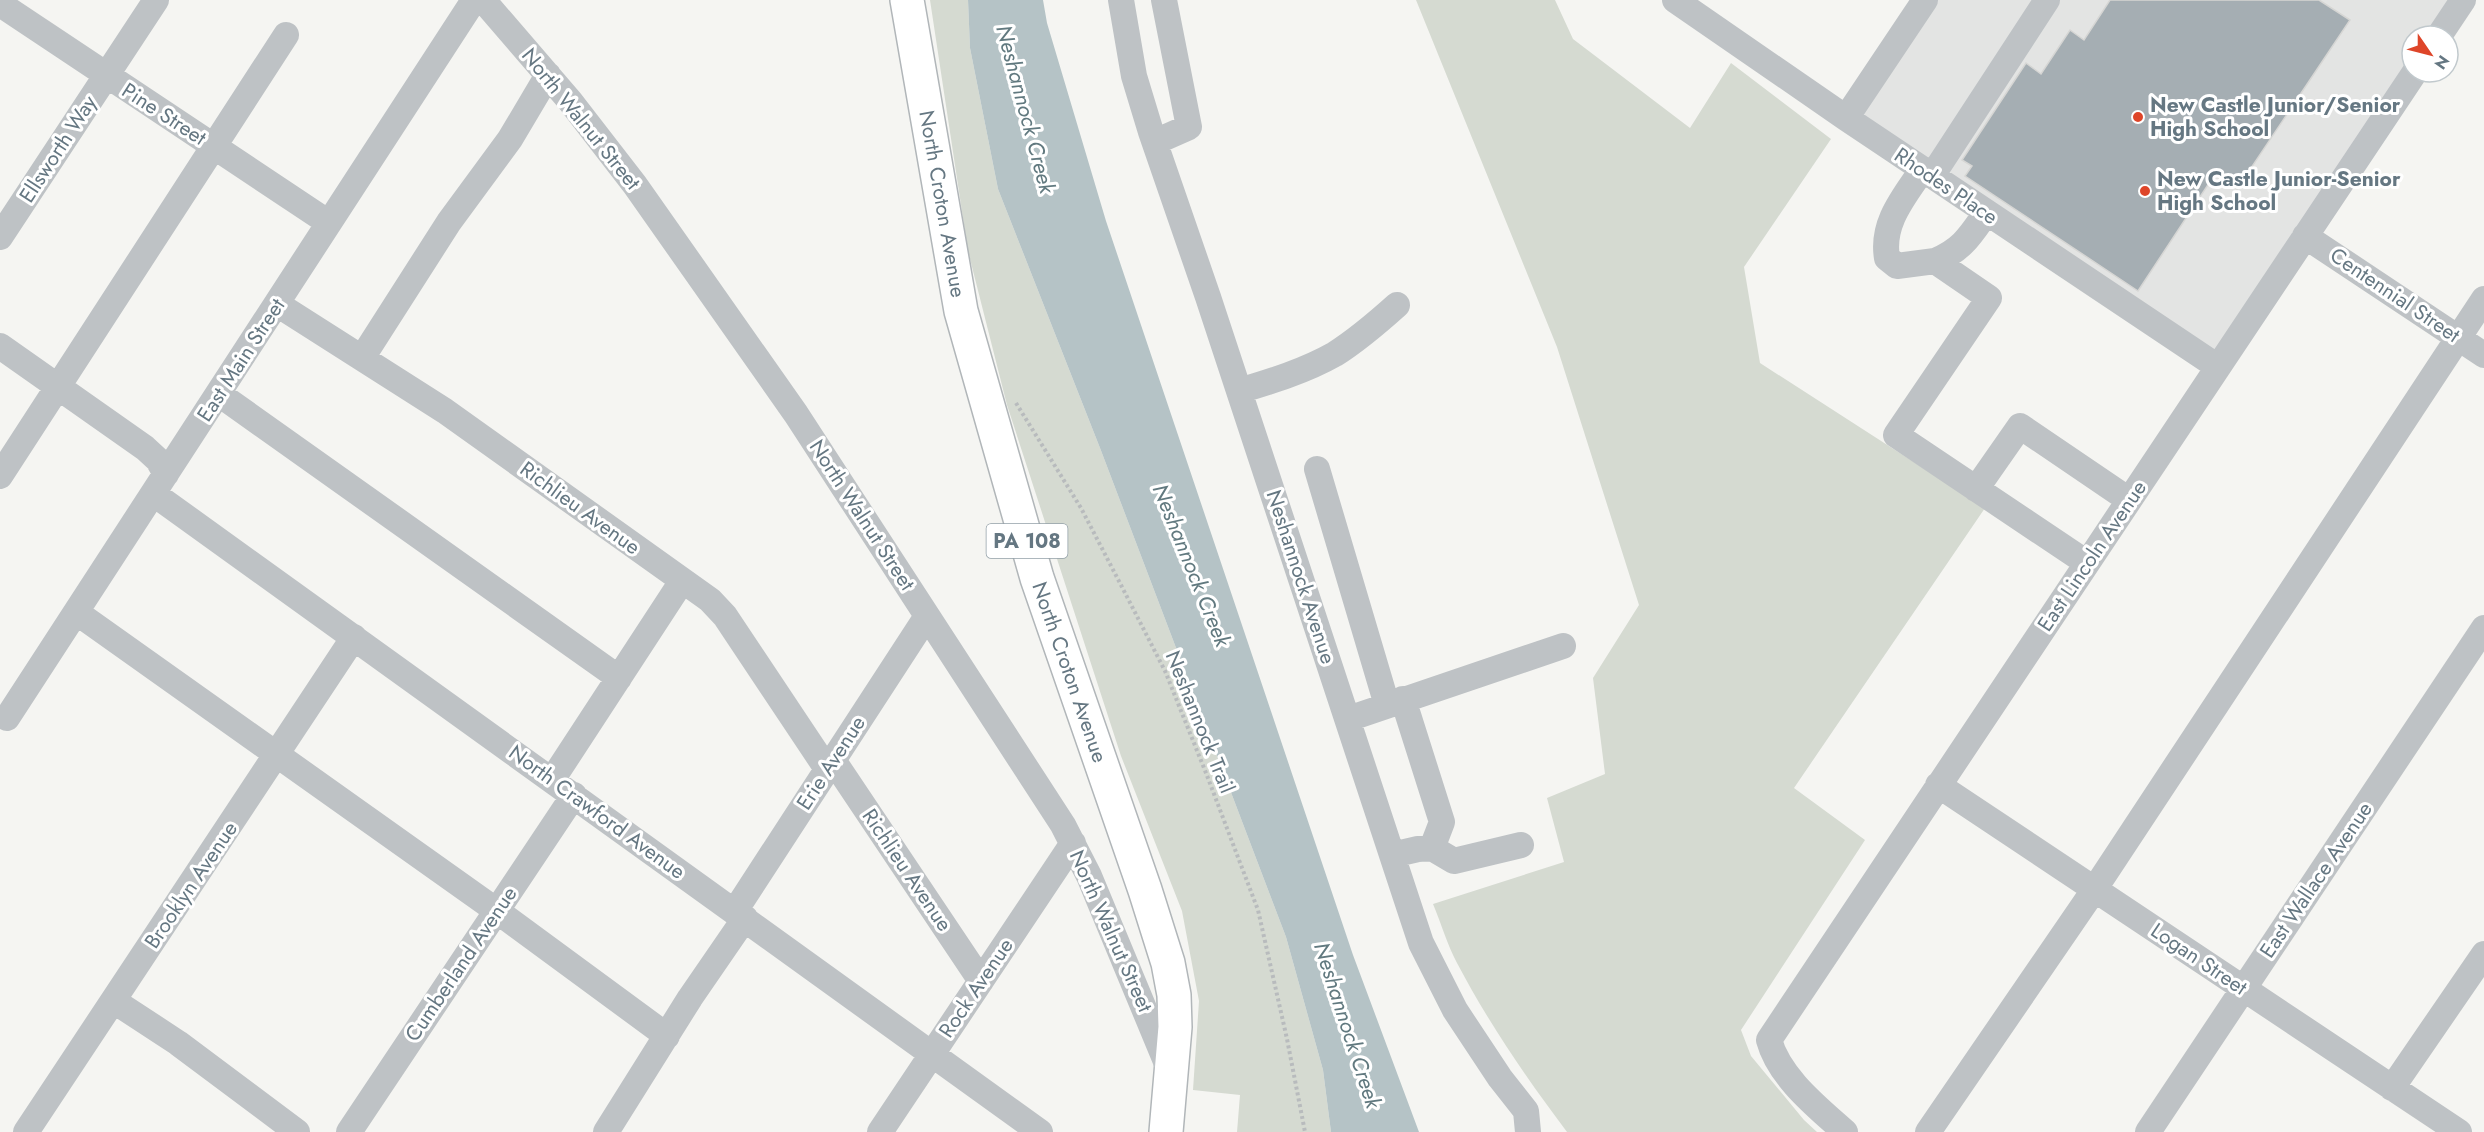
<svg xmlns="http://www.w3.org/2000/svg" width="2484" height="1132" viewBox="0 0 2484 1132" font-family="Jost,sans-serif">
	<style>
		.built { fill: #e3e4e3 }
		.green { fill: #d5dad1 }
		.water { fill: #b5c3c6 }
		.building { fill: #a5aeb3; stroke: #d6d6d4; stroke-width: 1.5 }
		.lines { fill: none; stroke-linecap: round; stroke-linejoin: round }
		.major-casing { stroke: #b1b6b9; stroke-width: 36 }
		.path { stroke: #b8bbbd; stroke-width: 4; stroke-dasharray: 3 3; stroke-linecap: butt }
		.minor { stroke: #bec2c5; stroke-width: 26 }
		.major { stroke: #fff; stroke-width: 33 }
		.poi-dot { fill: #de4529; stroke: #fff; stroke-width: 2 }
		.labels { text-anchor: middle; stroke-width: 6; stroke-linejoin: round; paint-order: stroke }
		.shield { fill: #fff; stroke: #93a0a8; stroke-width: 1.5 }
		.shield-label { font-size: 20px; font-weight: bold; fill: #657782 }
		.poi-label { font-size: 21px; font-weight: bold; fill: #657782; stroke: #fff; text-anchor: start }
		.street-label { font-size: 21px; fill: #657782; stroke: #fff }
		.water-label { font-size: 22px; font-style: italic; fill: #61797f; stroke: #fff }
	</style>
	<rect width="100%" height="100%" fill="#f5f5f2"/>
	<path class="built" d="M 1926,0 L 2463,0 L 2439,36 L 2412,36 L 2412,72 L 2218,367 L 1854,108 Z"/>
	<path class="green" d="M 930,0 L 968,0 L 970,48 L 998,189 L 1100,448 L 1286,937 L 1323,1070 L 1331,1132 L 1237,1132 L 1240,1095 L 1193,1090 L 1199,1001 L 1182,911 L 1121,756 L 1007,405 L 968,251 Z
		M 1416,0 L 1555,0 L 1573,39 L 1690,128 L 1731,63 L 1831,139 L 1744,267 L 1760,363 L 1985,508 L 1794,788 L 1865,840 L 1741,1030 L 1751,1056 L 1804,1120 L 1817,1132 L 1567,1132 C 1527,1079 1488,1022 1457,963 C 1447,944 1441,923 1433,904 L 1564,862 L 1547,798 L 1605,774 L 1593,678 L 1639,605 L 1557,347 Z"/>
	<path class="water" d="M 968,0 L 1043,0 L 1047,23 L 1106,221 L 1353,955 L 1419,1132 L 1331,1132 L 1323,1070 L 1286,937 L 1100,448 L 998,189 L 970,48 Z"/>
	<path class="building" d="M 2110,0 L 2319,0 L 2350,20 L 2237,189 L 2215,174 L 2138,291 L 1965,176 L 1972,166 L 1962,160 L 2026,63 L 2041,74 L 2070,30 L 2084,40 Z"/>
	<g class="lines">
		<defs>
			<g id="major">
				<path id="s1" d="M 907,0 L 961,311 L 1037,578 L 1145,890 L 1168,963 L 1174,995 L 1175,1027 L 1166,1132"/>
			</g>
		</defs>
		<use href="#major" class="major-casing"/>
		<path class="path" d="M 1016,403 L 1081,508 L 1122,587 L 1165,671 L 1206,773 L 1258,910 L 1287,1039 L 1305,1132"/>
		<path class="minor" d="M 483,0 L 570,101 L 635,185 L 796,414 L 1063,825 L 1089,876 L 1170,1071
			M 1121,0 L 1134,76 L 1151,132 L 1208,297 L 1421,943 L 1455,1010 L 1500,1078 L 1526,1111 L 1528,1132
			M 1675,0 L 1846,118 L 2218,367
			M 0,4 L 329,223
			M 2439,36 L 2463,0
			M 1846,118 L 1925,0
			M 1155,142 L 1189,127 L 1164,0
			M 1922,170 C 1904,197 1881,223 1887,258 L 1897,266 L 1935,261
			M 1932,176 L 2047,0
			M 1986,213 C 1970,236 1962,250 1935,261 L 1989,298 L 1896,435 L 2087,563
			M 2305,236 L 2484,355
			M 0,237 L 156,0
			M 277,304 L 445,411 L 710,600 L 725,616 L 827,769
			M 0,346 L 145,448 L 158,460 L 166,474
			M 362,358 L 449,222 L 510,139 L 548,75
			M 1239,391 C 1272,381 1305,371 1335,354 C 1357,340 1377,323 1397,305
			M 219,394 L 619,678
			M 1317,469 L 1387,705
			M 0,476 L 286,35
			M 1976,489 L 2020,426 L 2129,500
			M 154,494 L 1040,1132
			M 76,612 L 497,911 L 667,1036
			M 7,718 L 474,0
			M 1348,719 L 1563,646
			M 833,760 L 981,981
			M 552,780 L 682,581
			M 1938,785 L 2459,1132
			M 1432,848 L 1454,861 L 1521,845
			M 1392,855 L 1418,849 L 1432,848 L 1442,822 L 1403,699
			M 735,911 L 927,616
			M 114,1001 L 178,1043 L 297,1132
			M 2392,1088 L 2484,954
			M 26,1132 L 354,637
			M 349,1132 L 574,795
			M 606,1132 L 690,998 L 745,918
			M 880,1132 L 1073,843
			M 1845,1132 C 1817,1107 1779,1077 1769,1040 L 2415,72
			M 1928,1132 L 2094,890 L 2484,299
			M 2148,1132 L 2484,628"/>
		<use href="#major" class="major"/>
	</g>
	<g class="poi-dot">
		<circle cx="2138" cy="117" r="6"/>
		<circle cx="2145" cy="191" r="6"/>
	</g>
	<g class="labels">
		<rect class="shield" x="986.5" y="524" width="81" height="34" rx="4.5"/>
		<g class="shield-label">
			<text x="1027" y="548">PA 108</text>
		</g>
		<g class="poi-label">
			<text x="2150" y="112">New Castle Junior/Senior<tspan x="2150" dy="24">High School</tspan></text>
			<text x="2157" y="186">New Castle Junior-Senior<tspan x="2157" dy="24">High School</tspan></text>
		</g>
		<g class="street-label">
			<text transform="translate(164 114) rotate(33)" y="7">Pine Street</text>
			<text transform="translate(581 119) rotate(51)" y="7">North Walnut Street</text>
			<text transform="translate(58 149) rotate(-57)" y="7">Ellsworth Way</text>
			<text transform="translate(1946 186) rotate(34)" y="7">Rhodes Place</text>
			<text dy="7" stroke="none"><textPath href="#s1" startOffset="207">North Croton Avenue</textPath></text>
			<text transform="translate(2395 295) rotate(34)" y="7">Centennial Street</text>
			<text transform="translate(241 360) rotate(-57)" y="7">East Main Street</text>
			<text transform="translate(580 508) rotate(36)" y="7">Richlieu Avenue</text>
			<text transform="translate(862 515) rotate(57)" y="7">North Walnut Street</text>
			<text transform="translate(2092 556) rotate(-56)" y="7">East Lincoln Avenue</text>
			<text transform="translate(1301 577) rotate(72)" y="7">Neshannock Avenue</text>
			<text dy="7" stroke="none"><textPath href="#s1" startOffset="693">North Croton Avenue</textPath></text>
			<text transform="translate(1200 722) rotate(68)" y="7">Neshannock Trail</text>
			<text transform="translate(831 763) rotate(-57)" y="7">Erie Avenue</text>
			<text transform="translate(597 812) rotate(36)" y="7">North Crawford Avenue</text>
			<text transform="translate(907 870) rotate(56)" y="7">Richlieu Avenue</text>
			<text transform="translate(2316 880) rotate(-56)" y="7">East Wallace Avenue</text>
			<text transform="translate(191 885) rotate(-56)" y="7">Brooklyn Avenue</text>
			<text transform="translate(1111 931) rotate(66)" y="7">North Walnut Street</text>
			<text transform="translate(2199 959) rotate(34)" y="7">Logan Street</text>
			<text transform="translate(461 964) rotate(-56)" y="7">Cumberland Avenue</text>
			<text transform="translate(976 988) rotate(-56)" y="7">Rock Avenue</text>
		</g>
		<g class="water-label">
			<text transform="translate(1026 109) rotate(75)" y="8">Neshannock Creek</text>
			<text transform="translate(1192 565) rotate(68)" y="8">Neshannock Creek</text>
			<text transform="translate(1348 1025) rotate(72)" y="8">Neshannock Creek</text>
		</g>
	</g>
	<g transform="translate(2430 54) rotate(125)"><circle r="28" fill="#ffffff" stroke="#c1c9cd" stroke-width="1.5"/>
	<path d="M0-4.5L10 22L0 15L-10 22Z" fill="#de4529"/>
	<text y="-9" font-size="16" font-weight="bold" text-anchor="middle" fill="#657782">N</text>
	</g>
</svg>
